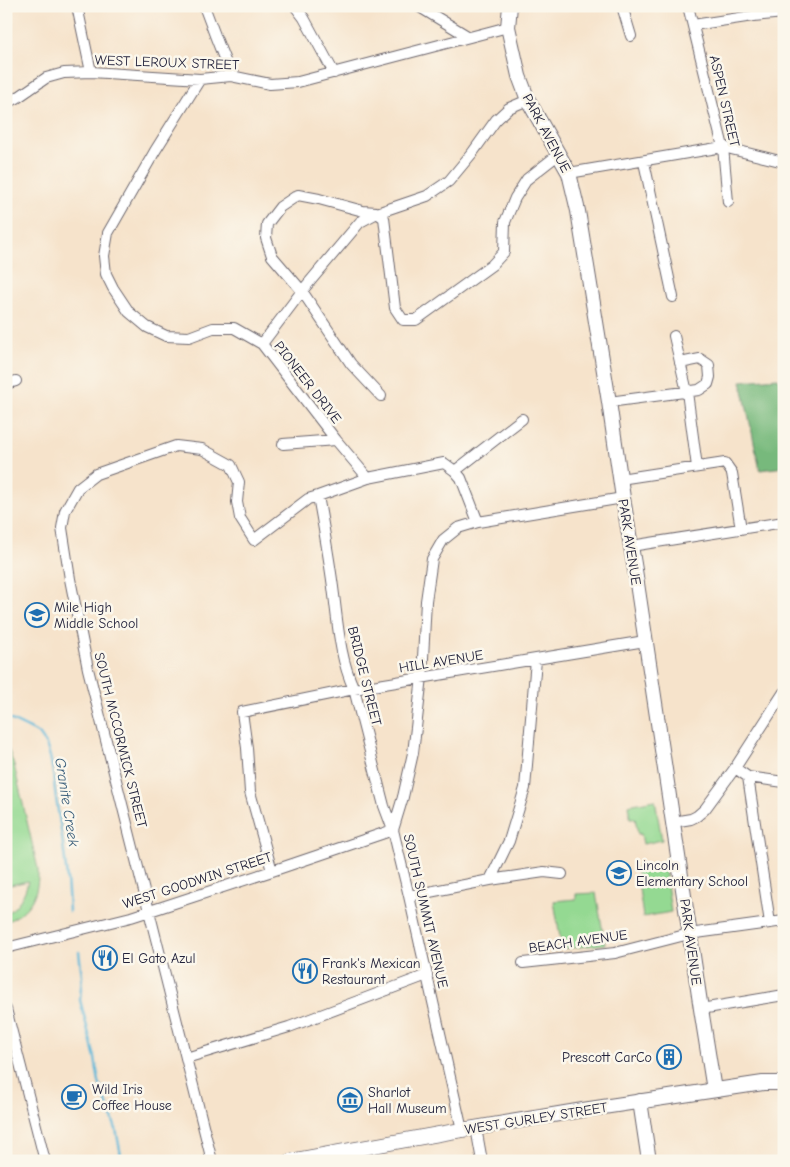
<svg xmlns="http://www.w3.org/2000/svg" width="790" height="1167" viewBox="0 0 790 1167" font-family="'Comic Neue',sans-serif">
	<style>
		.green { fill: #94d992; stroke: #5b7e66 }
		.forest { fill: #77b97c; stroke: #4c6e5c }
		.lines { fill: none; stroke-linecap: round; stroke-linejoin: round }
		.stream { stroke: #5ab6d8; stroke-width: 2.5 }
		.street-casing { stroke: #6c666d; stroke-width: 12 }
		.secondary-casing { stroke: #6c666d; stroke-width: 16 }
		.street { stroke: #fff; stroke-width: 10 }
		.secondary { stroke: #fff; stroke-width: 14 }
		.labels { text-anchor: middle; stroke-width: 5; stroke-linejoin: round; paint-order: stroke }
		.street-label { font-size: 14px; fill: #22223b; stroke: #fbf7ec }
		.poi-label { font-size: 14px; fill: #22223b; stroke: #fbf7ec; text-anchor: start }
		.water-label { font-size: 15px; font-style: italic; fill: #385d7a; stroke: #fbf7ec }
	</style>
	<rect width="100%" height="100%" fill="#fbf7ec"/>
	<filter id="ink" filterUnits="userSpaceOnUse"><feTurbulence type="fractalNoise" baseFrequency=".02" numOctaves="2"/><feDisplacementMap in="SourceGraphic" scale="10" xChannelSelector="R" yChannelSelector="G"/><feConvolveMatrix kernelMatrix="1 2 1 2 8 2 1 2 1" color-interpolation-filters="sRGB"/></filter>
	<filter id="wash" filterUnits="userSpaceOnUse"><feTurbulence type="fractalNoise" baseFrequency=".0096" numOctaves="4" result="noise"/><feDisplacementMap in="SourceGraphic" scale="20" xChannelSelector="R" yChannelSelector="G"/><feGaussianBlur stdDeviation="1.12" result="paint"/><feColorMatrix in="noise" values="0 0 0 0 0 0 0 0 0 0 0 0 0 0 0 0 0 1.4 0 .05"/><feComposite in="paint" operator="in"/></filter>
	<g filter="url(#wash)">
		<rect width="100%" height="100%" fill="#f6e3cb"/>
		<path class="green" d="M 6,743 L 14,765 L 38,869 C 39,895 30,911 6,922 L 6,914 C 18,906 25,895 28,881 L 6,886 Z
			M 655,800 L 662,840 L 643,844 L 641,834 L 638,834 L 635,818 L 630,818 L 628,805 Z
			M 664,862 L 671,912 L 643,917 L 636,867 Z
			M 596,893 L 605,944 L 562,949 L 554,901 L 576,899 L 576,894 Z"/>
		<path class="forest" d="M 778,378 L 784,386 L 784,467 L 760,470 L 741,381 Z"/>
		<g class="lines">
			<path class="stream" d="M 6,717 C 14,722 36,731 40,735 C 53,751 53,778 56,798 C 62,836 68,874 69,912
				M 79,952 L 82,976 L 80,1000 L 95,1058 L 99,1082 L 116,1129 L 122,1161"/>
		</g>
	</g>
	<g filter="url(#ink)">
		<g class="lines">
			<defs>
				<path id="street" d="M 77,6 L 91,72
					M 204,6 L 216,38 L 231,76
					M 295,6 L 304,18 L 334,73
					M 418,6 L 469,37
					M 622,6 L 631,36
					M 688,6 L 723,147 L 728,202
					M 693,25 L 753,16 L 784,13
					M 200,79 L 155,151 L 108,233 L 104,256 L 106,274 L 113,288 L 129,312 L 147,327 L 166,336 L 189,337 L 213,328 L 234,328 L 262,344 L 336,440 L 368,478
					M 6,103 L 17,98 L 46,78 L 64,73 L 91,72 L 200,79 L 231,76 L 270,84 L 298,82 L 508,27
					M 644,162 L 673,297
					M 569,173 L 723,147 L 784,162
					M 376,212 L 363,211 L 319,199 L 298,195 L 280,207 L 267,224 L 266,238 L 272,256 L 302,291 L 351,364 L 381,396
					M 377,213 L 384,218 L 395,308 L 403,320 L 416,320 L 492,265 L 504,252 L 505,222 L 515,198 L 527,179 L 559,154
					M 674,336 L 687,392 L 697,467
					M 262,344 L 302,291 L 360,222 L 377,213 L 427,196 L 449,181 L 473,152 L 496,120 L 509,108 L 528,100
					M 6,384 L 16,381
					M 609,402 L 699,390 L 708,384 L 710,377 L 709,365 L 700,359 L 680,363
					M 283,444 L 336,440
					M 455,471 L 522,419
					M 620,479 L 725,463 L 732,473 L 741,529
					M 631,546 L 784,522
					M 735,768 L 748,777 L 784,782
					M 748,777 L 770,923
					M 673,822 L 691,819 L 697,816 L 705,809 L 735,768 L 784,692
					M 272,871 L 250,792 L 247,748 L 242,712 L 354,689 L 645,641
					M 490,880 L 509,841 L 525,788 L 536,660
					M 409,896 L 490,880 L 544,872 L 562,874
					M 6,948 L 131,917 L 159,908 L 272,871 L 393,830 L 384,806 L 354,689 C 340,659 338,626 334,595 C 330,562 324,529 318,496
					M 523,963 L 615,953 L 689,934 L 784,921
					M 6,1009 L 45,1161
					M 701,1009 L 784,995
					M 186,1058 L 289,1027 L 427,975
					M 476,1128 L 482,1161
					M 462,1130 L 409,896 L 393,830 L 403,797 L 413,753 L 422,677 L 426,601 L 432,559 L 443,540 L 458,528 L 478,522 L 623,498
					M 212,1161 L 88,669 L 70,579 L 62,528 L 65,511 L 78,488 L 96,474 L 176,446 L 202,449 L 231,465 L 239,482 L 237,502 L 240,518 L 254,540 L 308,499 L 318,496 L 368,478 L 444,463 L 455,471 L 461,478 L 478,522"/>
				<path id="secondary" d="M 510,6 L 508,27 L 519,76 L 528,100 L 569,173 L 578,211 L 609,402 L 623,498 L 635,570 L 701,1009 L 714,1090
					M 640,1101 L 649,1161
					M 290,1161 L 450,1132 L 583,1110 L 763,1083 L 784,1083"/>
			</defs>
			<use href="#street" class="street-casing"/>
			<use href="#secondary" class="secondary-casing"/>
			<use href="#street" class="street"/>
			<use href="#secondary" class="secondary"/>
		</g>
	</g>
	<defs>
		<symbol id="school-ring" viewBox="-11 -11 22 22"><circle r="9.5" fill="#fbf7ec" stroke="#1f6fb2" stroke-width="1.5"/><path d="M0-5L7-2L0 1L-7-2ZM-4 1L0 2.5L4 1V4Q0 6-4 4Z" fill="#1f6fb2"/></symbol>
		<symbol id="restaurant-ring" viewBox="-11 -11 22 22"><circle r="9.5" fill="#fbf7ec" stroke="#1f6fb2" stroke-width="1.5"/><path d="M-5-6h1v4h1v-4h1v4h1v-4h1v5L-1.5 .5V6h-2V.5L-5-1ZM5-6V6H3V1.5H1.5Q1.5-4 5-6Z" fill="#1f6fb2"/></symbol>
		<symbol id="building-ring" viewBox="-11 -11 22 22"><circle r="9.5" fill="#fbf7ec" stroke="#1f6fb2" stroke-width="1.5"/><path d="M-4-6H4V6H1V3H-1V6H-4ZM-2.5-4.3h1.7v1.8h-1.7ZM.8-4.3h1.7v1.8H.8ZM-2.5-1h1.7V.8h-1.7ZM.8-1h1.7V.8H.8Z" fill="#1f6fb2"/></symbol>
		<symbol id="cafe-ring" viewBox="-11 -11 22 22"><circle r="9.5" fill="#fbf7ec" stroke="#1f6fb2" stroke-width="1.5"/><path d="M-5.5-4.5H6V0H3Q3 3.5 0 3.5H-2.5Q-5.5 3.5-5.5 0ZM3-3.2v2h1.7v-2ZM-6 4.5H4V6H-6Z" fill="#1f6fb2"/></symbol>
		<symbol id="museum-ring" viewBox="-11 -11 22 22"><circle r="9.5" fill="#fbf7ec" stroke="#1f6fb2" stroke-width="1.5"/><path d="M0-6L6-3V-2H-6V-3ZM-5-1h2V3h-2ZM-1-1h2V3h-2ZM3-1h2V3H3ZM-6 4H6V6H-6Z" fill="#1f6fb2"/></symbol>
	</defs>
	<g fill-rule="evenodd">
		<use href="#school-ring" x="23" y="601" width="28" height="28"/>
		<use href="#school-ring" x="605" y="859" width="28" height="28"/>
		<use href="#restaurant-ring" x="91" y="944" width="28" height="28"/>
		<use href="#restaurant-ring" x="291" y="957" width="28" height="28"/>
		<use href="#building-ring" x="655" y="1043" width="28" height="28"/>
		<use href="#cafe-ring" x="60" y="1083" width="28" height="28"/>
		<use href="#museum-ring" x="336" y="1086" width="28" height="28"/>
	</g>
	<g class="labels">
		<g class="street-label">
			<text transform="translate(167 62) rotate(2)" y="5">WEST LEROUX STREET</text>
			<text transform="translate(725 101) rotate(77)" y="5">ASPEN STREET</text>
			<text transform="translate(547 133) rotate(62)" y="5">PARK AVENUE</text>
			<text transform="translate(308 382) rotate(52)" y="5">PIONEER DRIVE</text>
			<text transform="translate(630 542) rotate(81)" y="5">PARK AVENUE</text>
			<text transform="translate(441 661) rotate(-9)" y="5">HILL AVENUE</text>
			<text transform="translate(365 676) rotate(76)" y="5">BRIDGE STREET</text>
			<text transform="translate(121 740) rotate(76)" y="5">SOUTH MCCORMICK STREET</text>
			<text transform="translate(197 880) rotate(-18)" y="5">WEST GOODWIN STREET</text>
			<text transform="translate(426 911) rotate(77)" y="5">SOUTH SUMMIT AVENUE</text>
			<text transform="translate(578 941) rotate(-8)" y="5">BEACH AVENUE</text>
			<text transform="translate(691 942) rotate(82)" y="5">PARK AVENUE</text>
			<text transform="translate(536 1118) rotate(-9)" y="5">WEST GURLEY STREET</text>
		</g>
		<g class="poi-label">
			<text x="54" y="612">Mile High<tspan x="54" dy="16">Middle School</tspan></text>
			<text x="636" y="870">Lincoln<tspan x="636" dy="16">Elementary School</tspan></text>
			<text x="122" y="963">El Gato Azul</text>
			<text x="322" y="968">Frank's Mexican<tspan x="322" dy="16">Restaurant</tspan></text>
			<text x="652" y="1062" text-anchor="end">Prescott CarCo</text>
			<text x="92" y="1094">Wild Iris<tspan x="92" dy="16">Coffee House</tspan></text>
			<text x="368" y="1097">Sharlot<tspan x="368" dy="16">Hall Museum</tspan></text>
		</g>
		<g class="water-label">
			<text transform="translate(67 802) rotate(81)" y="5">Granite Creek</text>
		</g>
	</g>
	<rect width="790" height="1167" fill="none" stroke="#fbf7ec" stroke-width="25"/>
</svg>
